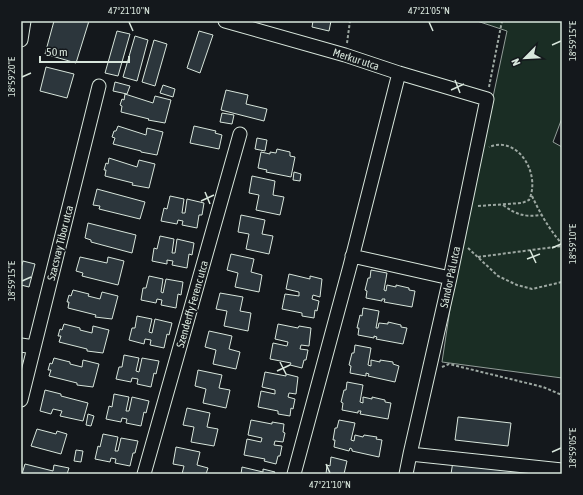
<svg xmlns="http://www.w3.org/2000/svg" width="583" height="495" viewBox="0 0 583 495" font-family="'Asap Condensed',sans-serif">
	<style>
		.green { fill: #1a2d24; stroke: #939e99 }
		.building { fill: #2c363c; stroke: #d8e6dc }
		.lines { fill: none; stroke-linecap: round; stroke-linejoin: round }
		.minor-casing { stroke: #d8e6dc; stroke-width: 15 }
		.path { stroke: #9da8a2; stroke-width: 2; stroke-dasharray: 3 2; stroke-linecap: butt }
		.minor { stroke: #14181c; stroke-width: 13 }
		.ticks { fill: none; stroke: #d8e6dc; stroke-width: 1.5 }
		.labels { text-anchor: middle; stroke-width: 3; stroke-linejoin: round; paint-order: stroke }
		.street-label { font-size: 11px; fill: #d8e6dc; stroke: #14181c }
		.neatline { fill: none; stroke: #d8e6dc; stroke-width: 1.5 }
		.ticks-label { font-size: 10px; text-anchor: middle; fill: #d8e6dc }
	</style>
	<rect width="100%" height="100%" fill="#14181c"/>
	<path class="green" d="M 477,21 L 562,21 L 562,118 L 553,142 L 562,147 L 562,378 L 442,362 L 455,276 L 507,31 Z"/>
	<path class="building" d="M 54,21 L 89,21 L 76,63 L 45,54 Z
		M 313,21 L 331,21 L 329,31 L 312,27 Z
		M 117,31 L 130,34 L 118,76 L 105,73 Z
		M 199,31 L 213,35 L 200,73 L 187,68 Z
		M 135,36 L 148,40 L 137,81 L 123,77 Z
		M 154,40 L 167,44 L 155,86 L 142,82 Z
		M 46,67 L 74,74 L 67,98 L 40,91 Z
		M 115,82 L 130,86 L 127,94 L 113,91 Z
		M 163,85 L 175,89 L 173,97 L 160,93 Z
		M 226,90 L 248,95 L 246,104 L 267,109 L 264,121 L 221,110 Z
		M 125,94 L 153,103 L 155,96 L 171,100 L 165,123 L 148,120 L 149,119 L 121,112 L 122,106 L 120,105 L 122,99 L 124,100 Z
		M 222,113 L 234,115 L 232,124 L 220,122 Z
		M 118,126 L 146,135 L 147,128 L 163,132 L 157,155 L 141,152 L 141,151 L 113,144 L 115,138 L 112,137 L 114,131 L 116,131 Z
		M 194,126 L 216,131 L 215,133 L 222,135 L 219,149 L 190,143 Z
		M 257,138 L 267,140 L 265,151 L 255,149 Z
		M 277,149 L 290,152 L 290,156 L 295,157 L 291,177 L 266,172 L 267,170 L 258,168 L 261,152 L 270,154 L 270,152 L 276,153 Z
		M 109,158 L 137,167 L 139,160 L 155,164 L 149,188 L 132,185 L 133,183 L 105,176 L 106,170 L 104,170 L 106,163 L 108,164 Z
		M 294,172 L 301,174 L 300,181 L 293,180 Z
		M 252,176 L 275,181 L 273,195 L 284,197 L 280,215 L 256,210 L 259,195 L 249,193 Z
		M 97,189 L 145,202 L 140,219 L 99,209 L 100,206 L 93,205 Z
		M 170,196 L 184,199 L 182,213 L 185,213 L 187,199 L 204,203 L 202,215 L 199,215 L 197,228 L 182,225 L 183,221 L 178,220 L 177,224 L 161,221 L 164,208 L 167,209 Z
		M 241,215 L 265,220 L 262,234 L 273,236 L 269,254 L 246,249 L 249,234 L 238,232 Z
		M 88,223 L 136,235 L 132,253 L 91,242 L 91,240 L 85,238 Z
		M 160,236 L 174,239 L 172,253 L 175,253 L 177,239 L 194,243 L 192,255 L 189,254 L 187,268 L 172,265 L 173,261 L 167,260 L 167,264 L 152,261 L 154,248 L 157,249 Z
		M 231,254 L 254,259 L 251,272 L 262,275 L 259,292 L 235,287 L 238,273 L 227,270 Z
		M 80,257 L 107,263 L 108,257 L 124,261 L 118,285 L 82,276 L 83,273 L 76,271 Z
		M 23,261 L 35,264 L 29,287 L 21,285 L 21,268 Z
		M 371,270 L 387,273 L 384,290 L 386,291 L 387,285 L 396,287 L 396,285 L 409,288 L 409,290 L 415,291 L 412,307 L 384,302 L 385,299 L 382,299 L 382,301 L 366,298 L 367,291 L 365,290 L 368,278 L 370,278 Z
		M 289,274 L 310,279 L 310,276 L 322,279 L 320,297 L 313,295 L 312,299 L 319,301 L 317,311 L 315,310 L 314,318 L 302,316 L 302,313 L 282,309 L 285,294 L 299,296 L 299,292 L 286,289 Z
		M 149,276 L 163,279 L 161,292 L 163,293 L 166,279 L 183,282 L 181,295 L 178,294 L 176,308 L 161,305 L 162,300 L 157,299 L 156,303 L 141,300 L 143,288 L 146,288 Z
		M 73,290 L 89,294 L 88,296 L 100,299 L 102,292 L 118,296 L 112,319 L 95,317 L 96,315 L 68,308 L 69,302 L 67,302 L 69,295 L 71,296 Z
		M 220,293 L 243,297 L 240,311 L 251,313 L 248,331 L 224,326 L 227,311 L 216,309 Z
		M 363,308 L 379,311 L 376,328 L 378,328 L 379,323 L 388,324 L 388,322 L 401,325 L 401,327 L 407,328 L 403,344 L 376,339 L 377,337 L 374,336 L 374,338 L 358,335 L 359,328 L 357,328 L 360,315 L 362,316 Z
		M 137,316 L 152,319 L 149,332 L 152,333 L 155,319 L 172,323 L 169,335 L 167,334 L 164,348 L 150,345 L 151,340 L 145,339 L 144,344 L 129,340 L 132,328 L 135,328 Z
		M 64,324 L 80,328 L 80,330 L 92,333 L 93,326 L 109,330 L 103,353 L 87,351 L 87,349 L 59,342 L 61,336 L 58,336 L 60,329 L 62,330 Z
		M 278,324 L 298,328 L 299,326 L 311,328 L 309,346 L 301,345 L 300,349 L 308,350 L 306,360 L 304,360 L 302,368 L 290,365 L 291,363 L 270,359 L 273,343 L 287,346 L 288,342 L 275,339 Z
		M 209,331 L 232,336 L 229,349 L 240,352 L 236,369 L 213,364 L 216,350 L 205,347 Z
		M 355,345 L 371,348 L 368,365 L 371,366 L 371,360 L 380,362 L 380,360 L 393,362 L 393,364 L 399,366 L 395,382 L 368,376 L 369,374 L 366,373 L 366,376 L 350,373 L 351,366 L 349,365 L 352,353 L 354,353 Z
		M 124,355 L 139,358 L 136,371 L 139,372 L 142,358 L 159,361 L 156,374 L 154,373 L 151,387 L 137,384 L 138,379 L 132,378 L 131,382 L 116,379 L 119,367 L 122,367 Z
		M 54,358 L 70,362 L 70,364 L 82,367 L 83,360 L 99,364 L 93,387 L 77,385 L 77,383 L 49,376 L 51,370 L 48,370 L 50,363 L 52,364 Z
		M 198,370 L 222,375 L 219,388 L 230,390 L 226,408 L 203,403 L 206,389 L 195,386 Z
		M 265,372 L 286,376 L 286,374 L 298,377 L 296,394 L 289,393 L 288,397 L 295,399 L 293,409 L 291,408 L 290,416 L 278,414 L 278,411 L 258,407 L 261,391 L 275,394 L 275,390 L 262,387 Z
		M 347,382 L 363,385 L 360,402 L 363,403 L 363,397 L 372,399 L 372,397 L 385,400 L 385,402 L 391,403 L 388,419 L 360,414 L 361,411 L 358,411 L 358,413 L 342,410 L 343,403 L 341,402 L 344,390 L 346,390 Z
		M 45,390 L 61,394 L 61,396 L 88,403 L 83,421 L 60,416 L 62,411 L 53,409 L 51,414 L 40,411 Z
		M 114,394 L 129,397 L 126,411 L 129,411 L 132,397 L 149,401 L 146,413 L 144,412 L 141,426 L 126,423 L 127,419 L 122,418 L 121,422 L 106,419 L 109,406 L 112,407 Z
		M 187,408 L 210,413 L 207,427 L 218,429 L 214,446 L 191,442 L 194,427 L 183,425 Z
		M 88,414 L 94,416 L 91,426 L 86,425 Z
		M 458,417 L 511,423 L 508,446 L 455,440 Z
		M 251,420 L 272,424 L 272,422 L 284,424 L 283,432 L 285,433 L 283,442 L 275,441 L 274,445 L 282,446 L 280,456 L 278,456 L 276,464 L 264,461 L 265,459 L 244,455 L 247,439 L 261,442 L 262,438 L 248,435 Z
		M 339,420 L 355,423 L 351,440 L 354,441 L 355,435 L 363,437 L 364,435 L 377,437 L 376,439 L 382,440 L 379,457 L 352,451 L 352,449 L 350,448 L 349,451 L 334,447 L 335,440 L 333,440 L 335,428 L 337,428 Z
		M 37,429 L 56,434 L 57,431 L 67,434 L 61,454 L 31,446 Z
		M 103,434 L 118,437 L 115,451 L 118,451 L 121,438 L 138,441 L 135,453 L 133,453 L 130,466 L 115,463 L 116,459 L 111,458 L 110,462 L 95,459 L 98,446 L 100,447 Z
		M 176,447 L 200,452 L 197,465 L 208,468 L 206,474 L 182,474 L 184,466 L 173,464 Z
		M 76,450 L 83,451 L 81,462 L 74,461 Z
		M 331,457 L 347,461 L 344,474 L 326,474 L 327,465 L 330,466 Z
		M 453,461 L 553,474 L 451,474 Z
		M 25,464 L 53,471 L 54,465 L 69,468 L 67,474 L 22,474 Z
		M 242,467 L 263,472 L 263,469 L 275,472 L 274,474 L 241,474 Z"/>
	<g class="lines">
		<defs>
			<path id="minor" d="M 225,21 L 345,55 L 399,73 L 487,99 L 450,278 L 410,454
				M 21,40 L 24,21
				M 352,256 L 450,278
				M 21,345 L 34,347
				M 21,400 L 99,86
				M 144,474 L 240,134
				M 294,474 L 350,266 L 399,73
				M 406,474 L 410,454 L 562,470"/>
		</defs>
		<use href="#minor" class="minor-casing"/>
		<path class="path" d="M 347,43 L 350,21
			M 489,87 L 502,21
			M 532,196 C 540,213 549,229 562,244
			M 503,205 C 517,215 524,217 541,215
			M 478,206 L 522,203 L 529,200 C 541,175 519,135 489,147
			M 468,248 L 498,276 L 517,285 L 532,289 L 562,282
			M 478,257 L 562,246
			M 442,367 L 449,364 L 457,366 L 543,387 L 562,395"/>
		<use href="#minor" class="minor"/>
	</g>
	<path class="ticks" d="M 129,22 L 133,31M 429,22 L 433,31M 552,45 L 561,41M 22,77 L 31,73M 455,80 L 460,93M 451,90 L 464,84M 205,192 L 210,204M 201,201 L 214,195M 552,248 L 561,244M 530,250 L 536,263M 527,259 L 540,254M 22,281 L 31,277M 280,362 L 286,374M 277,371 L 290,365M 552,452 L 561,448M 326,464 L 330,473"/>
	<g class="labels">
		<g class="street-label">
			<text transform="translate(356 59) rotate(18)" y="4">Merkur utca</text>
			<text transform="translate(60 243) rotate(-76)" y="4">Szacsvay Tibor utca</text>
			<text transform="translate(450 277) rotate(-78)" y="4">Sándor Pál utca</text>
			<text transform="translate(192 304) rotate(-74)" y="4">Szenderffy Ferenc utca</text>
		</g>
	</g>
	<rect width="583" height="495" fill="none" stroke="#14181c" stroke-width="44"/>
	<g transform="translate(525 58) rotate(246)" stroke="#14181c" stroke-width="3" paint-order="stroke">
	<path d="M0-3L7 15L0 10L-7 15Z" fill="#d8e6dc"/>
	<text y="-6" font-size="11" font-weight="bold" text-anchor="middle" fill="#d8e6dc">N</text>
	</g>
	<path d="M40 56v6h89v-6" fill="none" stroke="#d8e6dc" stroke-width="2"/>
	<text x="46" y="56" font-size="12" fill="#d8e6dc" stroke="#14181c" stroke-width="3" paint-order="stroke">50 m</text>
	<rect x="22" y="22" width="539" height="451" class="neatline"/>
	<g class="ticks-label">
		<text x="129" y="14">47°21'10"N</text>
		<text x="429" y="14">47°21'05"N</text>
		<text transform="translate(572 41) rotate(-90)" y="4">18°59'15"E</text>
		<text transform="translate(11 77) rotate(-90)" y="4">18°59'20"E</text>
		<text transform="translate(572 244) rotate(-90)" y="4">18°59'10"E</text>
		<text transform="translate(11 281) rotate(-90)" y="4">18°59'15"E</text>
		<text transform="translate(572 448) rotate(-90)" y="4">18°59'05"E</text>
		<text x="330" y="488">47°21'10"N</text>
	</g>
</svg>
